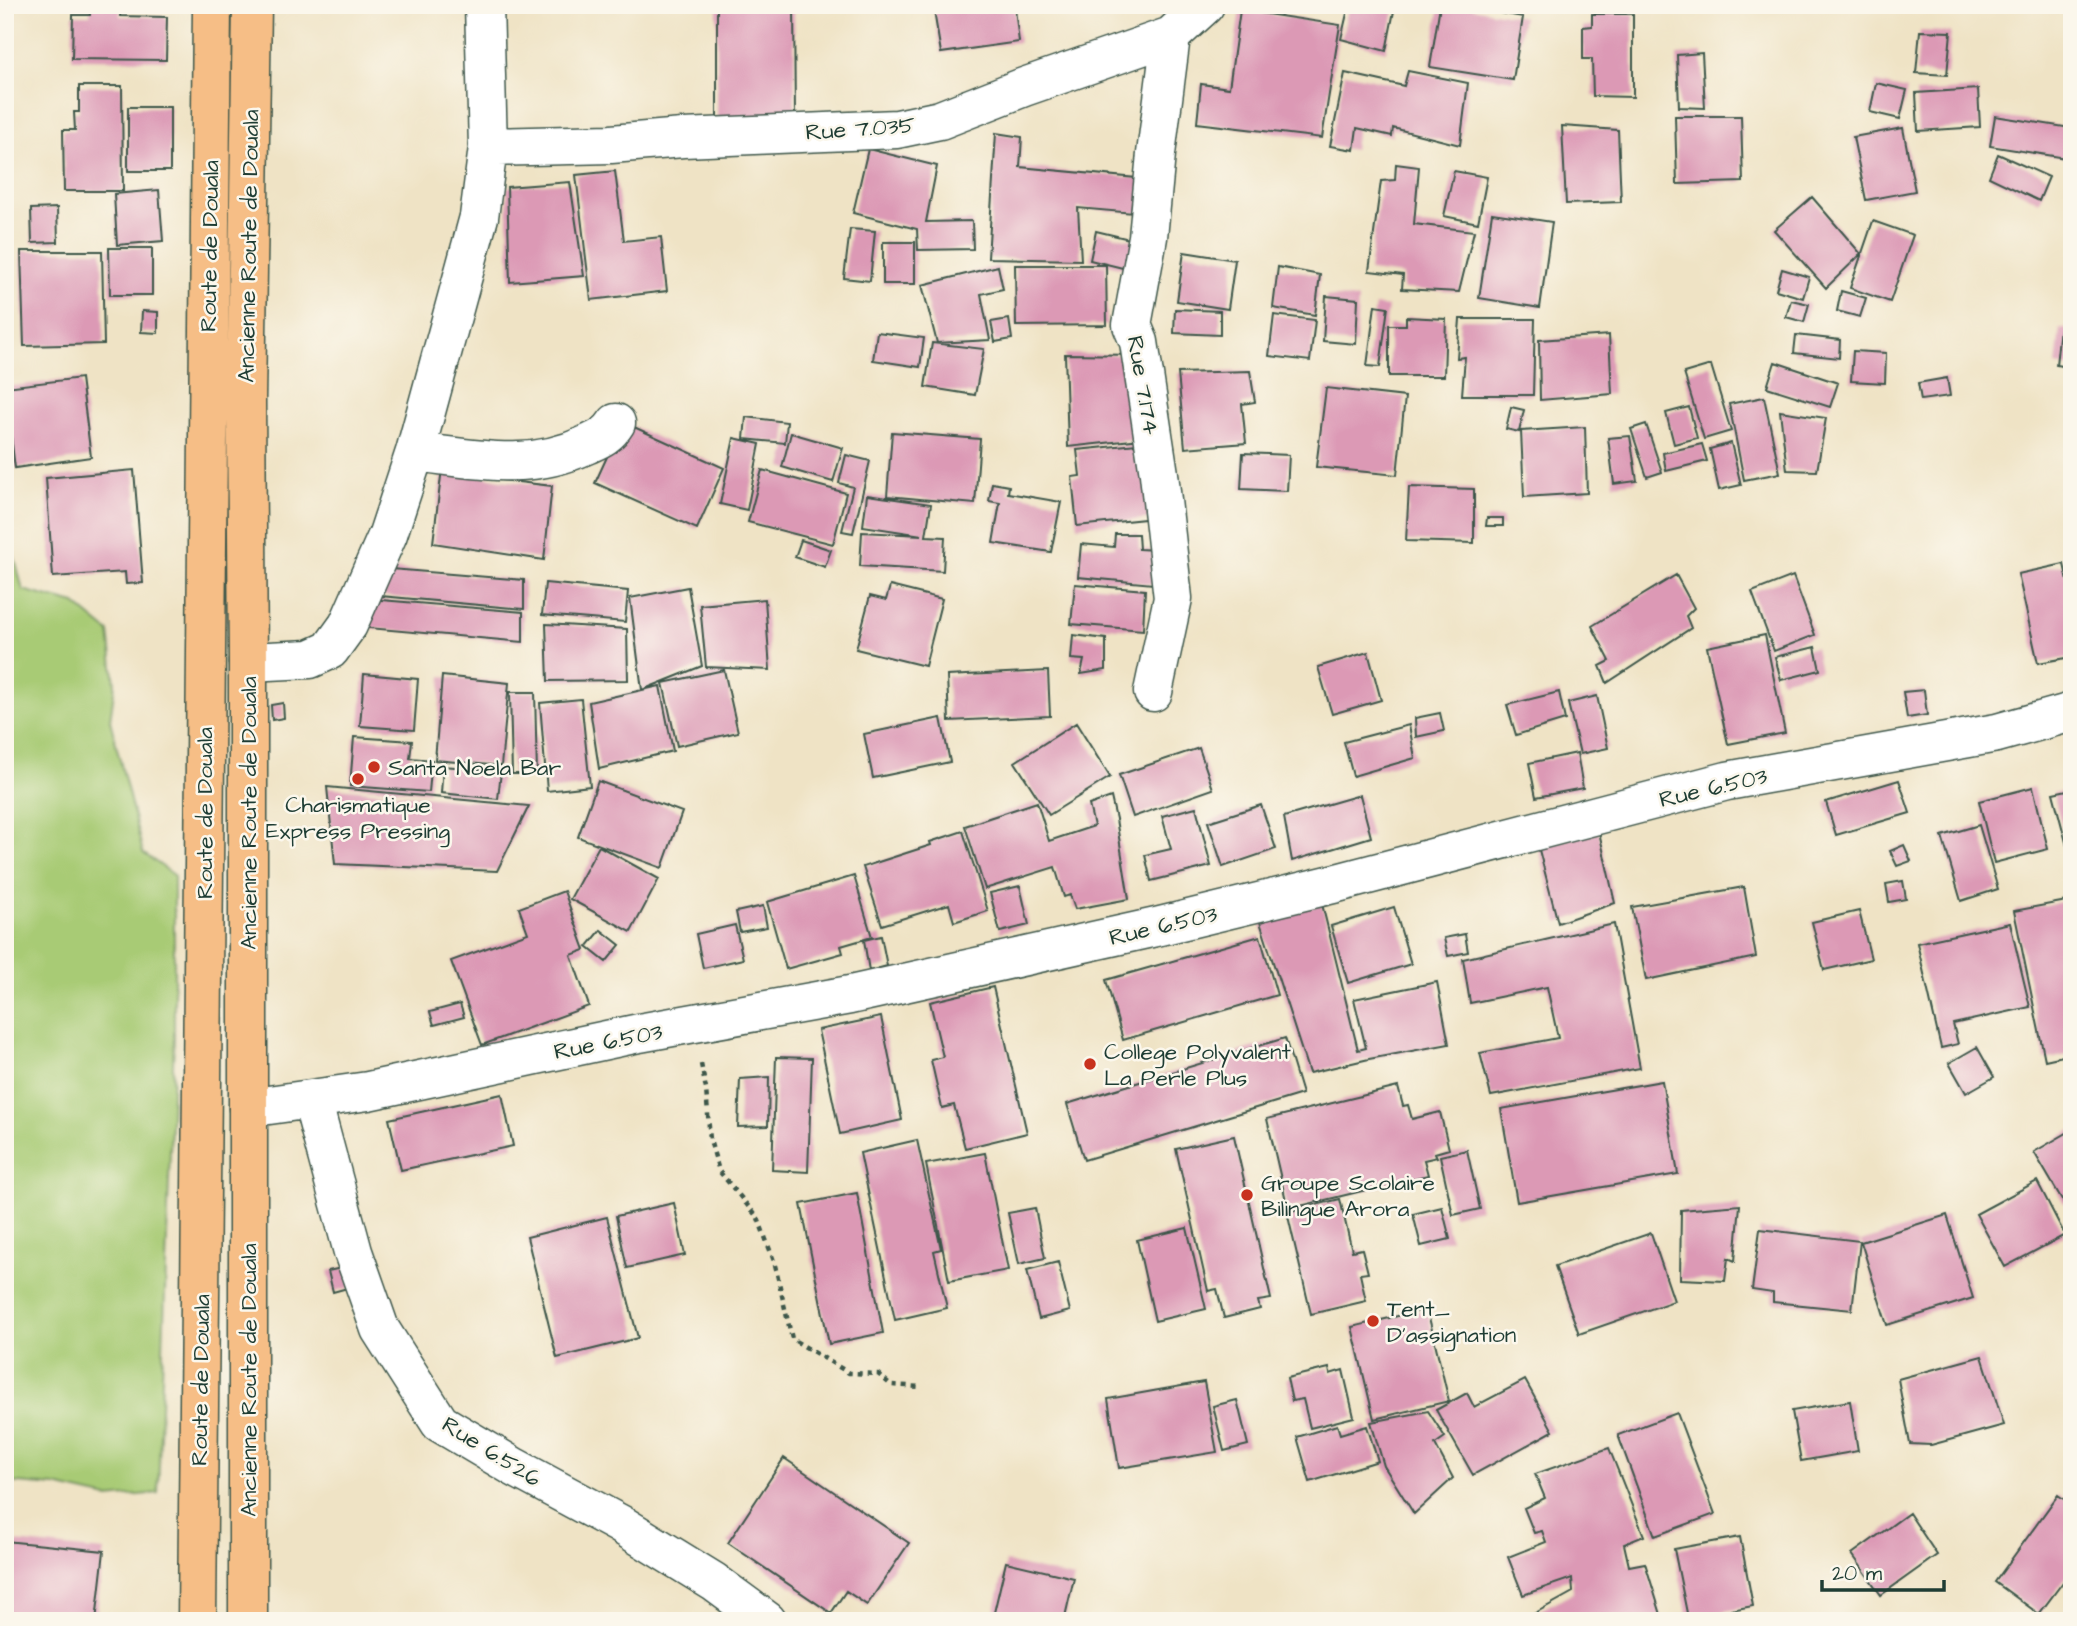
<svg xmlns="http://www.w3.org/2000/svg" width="2077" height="1626" viewBox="0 0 2077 1626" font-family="'Architects Daughter',sans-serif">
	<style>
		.green { fill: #a8cb74; stroke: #648454; stroke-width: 2 }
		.building { fill: #dc99b5 }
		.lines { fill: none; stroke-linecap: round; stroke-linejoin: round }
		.minor-casing { stroke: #3e564a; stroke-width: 41 }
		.primary-casing { stroke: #3e564a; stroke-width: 41 }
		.path { stroke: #3e564a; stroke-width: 4.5; stroke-dasharray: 5 5; stroke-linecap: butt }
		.minor { stroke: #fff; stroke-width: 38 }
		.primary { stroke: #f6be86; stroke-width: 38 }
		.poi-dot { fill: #c8321e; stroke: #fbf7ec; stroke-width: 2.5 }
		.labels { text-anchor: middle; stroke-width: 5; stroke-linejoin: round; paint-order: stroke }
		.street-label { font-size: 23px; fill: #1f3d34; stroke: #fbf7ec }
		.poi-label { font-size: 23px; fill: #1f3d34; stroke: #fbf7ec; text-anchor: start }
	</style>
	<rect width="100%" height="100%" fill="#fbf7ec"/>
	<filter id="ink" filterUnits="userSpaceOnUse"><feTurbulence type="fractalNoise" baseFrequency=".0143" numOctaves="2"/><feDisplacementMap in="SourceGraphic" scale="14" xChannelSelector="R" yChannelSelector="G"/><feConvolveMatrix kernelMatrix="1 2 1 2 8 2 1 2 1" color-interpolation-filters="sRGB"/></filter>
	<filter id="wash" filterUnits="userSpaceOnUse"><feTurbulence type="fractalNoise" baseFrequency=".00686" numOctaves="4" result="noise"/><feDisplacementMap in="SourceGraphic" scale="28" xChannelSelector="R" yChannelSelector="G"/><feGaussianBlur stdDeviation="1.57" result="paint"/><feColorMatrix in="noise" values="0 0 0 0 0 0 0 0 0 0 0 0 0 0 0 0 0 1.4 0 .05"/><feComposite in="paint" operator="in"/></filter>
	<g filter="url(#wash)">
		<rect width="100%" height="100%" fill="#efe3c5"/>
		<path class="green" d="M 5,522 L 23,590 L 75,604 L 109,632 L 115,684 L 110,720 L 143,853 L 174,875 L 174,1038 L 158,1493 L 108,1498 L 55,1486 L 5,1482 Z"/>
		<g id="blocks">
			<path class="building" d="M 90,5 L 121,5 L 120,16 L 167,17 L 166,60 L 72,59 L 73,15 L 90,15 Z
				M 717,5 L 794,5 L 795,117 L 717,119 Z
				M 933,5 L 1029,5 L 1029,7 L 1015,9 L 1019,42 L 941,53 Z
				M 1349,5 L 1395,6 L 1386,51 L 1341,39 Z
				M 1440,5 L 1472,5 L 1472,8 L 1523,17 L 1513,80 L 1430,67 Z
				M 1240,10 L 1340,25 L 1322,138 L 1197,123 L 1201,84 L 1229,88 Z
				M 1592,14 L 1633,14 L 1633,97 L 1593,96 L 1592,59 L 1583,59 L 1583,27 L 1592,26 Z
				M 1920,31 L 1951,32 L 1947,75 L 1916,73 Z
				M 1702,53 L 1705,108 L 1679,107 L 1677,55 Z
				M 1408,71 L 1468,83 L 1460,145 L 1393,128 L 1392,136 L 1357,128 L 1354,150 L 1330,146 L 1345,73 L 1404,86 Z
				M 1876,83 L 1907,90 L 1900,119 L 1870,112 Z
				M 79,86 L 122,86 L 123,191 L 64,191 L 63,130 L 75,130 L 74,112 L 79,112 Z
				M 1978,89 L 1980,127 L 1918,131 L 1916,93 Z
				M 128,107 L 170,107 L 170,171 L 128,171 Z
				M 1675,116 L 1741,116 L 1743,182 L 1677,184 Z
				M 1995,116 L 2071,128 L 2066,158 L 1990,146 Z
				M 1562,126 L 1618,130 L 1621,202 L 1566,204 Z
				M 1903,128 L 1915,191 L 1866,200 L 1853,137 Z
				M 996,133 L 1022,137 L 1020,167 L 1147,179 L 1145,214 L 1078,208 L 1081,260 L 988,258 Z
				M 868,149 L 937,166 L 926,222 L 972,221 L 973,249 L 918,250 L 917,229 L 853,213 Z
				M 1998,154 L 2049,177 L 2039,201 L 1989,177 Z
				M 1396,164 L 1419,167 L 1414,224 L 1474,231 L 1459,292 L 1402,289 L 1403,275 L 1369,271 L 1381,181 L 1395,180 Z
				M 615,171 L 624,241 L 661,237 L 667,291 L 591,300 L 576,175 Z
				M 1454,171 L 1487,177 L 1478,223 L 1444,216 Z
				M 570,182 L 584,276 L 510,282 L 507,187 Z
				M 159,190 L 163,241 L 117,245 L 114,194 Z
				M 1812,197 L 1861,254 L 1826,288 L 1774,230 Z
				M 57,208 L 58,242 L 32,243 L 31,209 Z
				M 1492,213 L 1552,222 L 1540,308 L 1479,298 Z
				M 1873,221 L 1913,235 L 1890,302 L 1850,288 Z
				M 850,229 L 875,231 L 870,281 L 844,278 Z
				M 1096,231 L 1142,242 L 1135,271 L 1090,260 Z
				M 883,242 L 915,242 L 915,284 L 883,284 Z
				M 109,248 L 152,248 L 152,295 L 110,295 Z
				M 21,251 L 102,251 L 104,344 L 24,346 Z
				M 1184,252 L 1235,260 L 1228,309 L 1177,301 Z
				M 1015,265 L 1106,265 L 1107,325 L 1016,326 Z
				M 998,266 L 1003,289 L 981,294 L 990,340 L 937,343 L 922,285 Z
				M 1278,267 L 1320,275 L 1315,315 L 1273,308 Z
				M 1782,269 L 1809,277 L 1803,298 L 1776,290 Z
				M 1841,291 L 1866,298 L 1860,317 L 1837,311 Z
				M 1326,296 L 1358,299 L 1356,344 L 1323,341 Z
				M 1791,300 L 1809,304 L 1804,322 L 1786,317 Z
				M 1375,305 L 1388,307 L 1380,367 L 1367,366 Z
				M 1175,309 L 1220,311 L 1220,335 L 1174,333 Z
				M 142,311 L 158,312 L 158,333 L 141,332 Z
				M 1274,315 L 1315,320 L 1310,361 L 1269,356 Z
				M 1406,317 L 1446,319 L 1444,376 L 1389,376 L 1389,325 L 1406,325 Z
				M 1009,319 L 1012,339 L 995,342 L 991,322 Z
				M 1460,319 L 1535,319 L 1533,395 L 1462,395 L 1465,357 L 1457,358 Z
				M 2060,328 L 2072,330 L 2072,368 L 2056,365 Z
				M 877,332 L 924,338 L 920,367 L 873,360 Z
				M 1609,335 L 1612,394 L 1540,400 L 1539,340 Z
				M 1796,335 L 1840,340 L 1839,358 L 1794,353 Z
				M 932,343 L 984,349 L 975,395 L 925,387 Z
				M 1853,351 L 1886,353 L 1885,383 L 1851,381 Z
				M 1065,354 L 1139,355 L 1141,439 L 1068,447 Z
				M 1775,362 L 1838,383 L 1830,407 L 1767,387 Z
				M 1711,365 L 1731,431 L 1704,439 L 1684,373 Z
				M 1250,371 L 1255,402 L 1242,404 L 1246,443 L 1185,448 L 1178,373 Z
				M 81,378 L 91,457 L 15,468 L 5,387 Z
				M 1947,378 L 1950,396 L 1921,400 L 1918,383 Z
				M 1326,388 L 1405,397 L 1397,475 L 1316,467 Z
				M 1764,397 L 1780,473 L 1744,480 L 1729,404 Z
				M 1511,407 L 1524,410 L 1519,432 L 1506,429 Z
				M 1689,407 L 1697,438 L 1674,444 L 1666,413 Z
				M 1780,411 L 1826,418 L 1817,471 L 1787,470 Z
				M 746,417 L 787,422 L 785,443 L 744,439 Z
				M 623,422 L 724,468 L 697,529 L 595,483 Z
				M 1646,424 L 1662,472 L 1647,477 L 1631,429 Z
				M 1585,427 L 1587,493 L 1524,497 L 1521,431 Z
				M 892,432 L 980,439 L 975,504 L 887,496 Z
				M 791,433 L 843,448 L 833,482 L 782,467 Z
				M 1630,436 L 1637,481 L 1614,484 L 1608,438 Z
				M 734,438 L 760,444 L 747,510 L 720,504 Z
				M 1157,442 L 1164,517 L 1077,526 L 1072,477 L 1080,476 L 1077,450 Z
				M 1731,443 L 1741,485 L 1719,490 L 1710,449 Z
				M 1702,444 L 1707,461 L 1666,471 L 1663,453 Z
				M 1243,453 L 1289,455 L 1287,491 L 1241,489 Z
				M 846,455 L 870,461 L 853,533 L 842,531 L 853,487 L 839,483 Z
				M 442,468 L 501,480 L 552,486 L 544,560 L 433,543 Z
				M 134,470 L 143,583 L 126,584 L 125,572 L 53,577 L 46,478 Z
				M 762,470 L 846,493 L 833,544 L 748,522 Z
				M 992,483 L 1009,486 L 1008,493 L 1061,502 L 1051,552 L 993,543 L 1000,503 L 989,501 Z
				M 1409,487 L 1474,489 L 1474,543 L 1406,541 Z
				M 867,495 L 931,504 L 926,536 L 945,537 L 943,571 L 860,566 L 862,532 L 922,535 L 863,526 Z
				M 1487,518 L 1503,518 L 1503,526 L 1486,526 Z
				M 1115,534 L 1138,534 L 1139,549 L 1156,550 L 1153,584 L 1078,577 L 1081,544 L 1114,547 Z
				M 801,540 L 831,550 L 825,567 L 795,557 Z
				M 2064,564 L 2072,599 L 2072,657 L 2038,663 L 2018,574 Z
				M 391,569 L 524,580 L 524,609 L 381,596 Z
				M 1676,575 L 1694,608 L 1686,616 L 1691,628 L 1607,683 L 1600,666 L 1610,661 L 1592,626 Z
				M 1793,576 L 1815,635 L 1774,651 L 1752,592 Z
				M 545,583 L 628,591 L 625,622 L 542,615 Z
				M 1075,584 L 1145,590 L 1143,630 L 1071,624 Z
				M 890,586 L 942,599 L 925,666 L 856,649 L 870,596 L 886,600 Z
				M 688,587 L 702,666 L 642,690 L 630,598 Z
				M 369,599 L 523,612 L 523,642 L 357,627 Z
				M 765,599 L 770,670 L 706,667 L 700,605 Z
				M 546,624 L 627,629 L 628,680 L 548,681 Z
				M 1073,635 L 1106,639 L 1106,670 L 1081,674 L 1084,660 L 1071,659 Z
				M 1765,635 L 1785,733 L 1728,744 L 1707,647 Z
				M 1815,647 L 1820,670 L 1781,680 L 1775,657 Z
				M 1368,652 L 1381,700 L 1332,714 L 1318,667 Z
				M 724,670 L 738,732 L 677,746 L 663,683 Z
				M 1048,671 L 1050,716 L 949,721 L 947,676 Z
				M 364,674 L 418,679 L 414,730 L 360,726 Z
				M 442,676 L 509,683 L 501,766 L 435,760 Z
				M 660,686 L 673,751 L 599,769 L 589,702 Z
				M 1924,690 L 1927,715 L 1907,718 L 1903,692 Z
				M 510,692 L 535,692 L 537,774 L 512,774 Z
				M 1559,692 L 1565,720 L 1516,735 L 1507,705 Z
				M 1597,696 L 1608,748 L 1580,754 L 1568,703 Z
				M 581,699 L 590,786 L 547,791 L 540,703 Z
				M 283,703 L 284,718 L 272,720 L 271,705 Z
				M 1440,713 L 1444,731 L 1416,737 L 1415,718 Z
				M 941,718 L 950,762 L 873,778 L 864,734 Z
				M 1076,723 L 1110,777 L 1049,815 L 1015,762 Z
				M 1409,725 L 1415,758 L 1353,776 L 1344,742 Z
				M 354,737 L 412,741 L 410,758 L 432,760 L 429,792 L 350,786 Z
				M 1199,748 L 1213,789 L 1133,817 L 1119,775 Z
				M 1577,753 L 1583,788 L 1536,797 L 1529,763 Z
				M 443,766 L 501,771 L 498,799 L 441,793 Z
				M 1899,780 L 1910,813 L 1836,835 L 1826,802 Z
				M 598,781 L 682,812 L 662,868 L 578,837 Z
				M 327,787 L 529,806 L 497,871 L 335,864 Z
				M 2033,787 L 2048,849 L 1994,863 L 1979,801 Z
				M 2072,789 L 2072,860 L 2071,861 L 2053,793 Z
				M 1360,795 L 1371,837 L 1292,861 L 1284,817 Z
				M 1111,797 L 1116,819 L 1129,899 L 1075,909 L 1070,895 L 1064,897 L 1055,867 L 985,889 L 965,826 L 1037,802 L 1049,841 L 1094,826 L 1089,805 Z
				M 1261,805 L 1276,849 L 1223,867 L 1208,822 Z
				M 1196,807 L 1211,866 L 1151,881 L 1145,855 L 1171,849 L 1162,816 Z
				M 1979,825 L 1998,889 L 1961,901 L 1942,836 Z
				M 963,831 L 988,911 L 954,922 L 949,904 L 882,925 L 863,867 L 931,845 L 930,842 Z
				M 1599,832 L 1615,903 L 1558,923 L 1538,846 Z
				M 1904,845 L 1911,861 L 1897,866 L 1890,851 Z
				M 599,846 L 659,879 L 631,932 L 570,899 Z
				M 854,876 L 872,937 L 841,946 L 843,953 L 786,969 L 767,902 Z
				M 1903,881 L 1906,899 L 1889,902 L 1886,884 Z
				M 1020,886 L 1029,925 L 1000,932 L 990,893 Z
				M 1744,887 L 1756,957 L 1646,980 L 1632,907 Z
				M 564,891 L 585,950 L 571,955 L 589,1006 L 482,1045 L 451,961 L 528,933 L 519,908 Z
				M 2072,900 L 2072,1054 L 2045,1060 L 2014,911 Z
				M 1322,904 L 1358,1050 L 1366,1048 L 1354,999 L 1437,982 L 1449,1044 L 1369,1059 L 1309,1073 L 1260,922 Z
				M 763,906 L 767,927 L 740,932 L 736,912 Z
				M 1394,907 L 1411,964 L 1348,983 L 1331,926 Z
				M 1859,911 L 1871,959 L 1824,970 L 1812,922 Z
				M 2010,923 L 2030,1007 L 1953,1024 L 1958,1044 L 1941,1048 L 1917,943 Z
				M 1614,924 L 1640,1068 L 1491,1096 L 1480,1053 L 1558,1038 L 1547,987 L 1470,1003 L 1463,959 Z
				M 735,925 L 743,959 L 703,968 L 696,934 Z
				M 601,930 L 620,945 L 606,962 L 587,947 Z
				M 1465,934 L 1468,952 L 1448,956 L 1444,938 Z
				M 881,936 L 887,966 L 869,971 L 864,940 Z
				M 1260,936 L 1277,995 L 1123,1040 L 1106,980 Z
				M 993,987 L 1027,1133 L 965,1148 L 954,1105 L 942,1108 L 931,1060 L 943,1057 L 930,1002 Z
				M 460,1004 L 464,1017 L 434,1025 L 430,1012 Z
				M 881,1017 L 902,1120 L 840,1134 L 818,1030 Z
				M 1285,1038 L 1302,1094 L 1084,1160 L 1067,1104 Z
				M 1977,1047 L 1994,1077 L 1966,1093 L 1949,1063 Z
				M 776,1057 L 812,1058 L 808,1172 L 772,1170 Z
				M 769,1077 L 768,1126 L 738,1127 L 740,1079 Z
				M 1662,1081 L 1678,1174 L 1517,1202 L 1501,1109 Z
				M 1398,1087 L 1403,1106 L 1408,1105 L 1412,1119 L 1440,1112 L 1449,1149 L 1435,1153 L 1437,1157 L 1424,1160 L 1428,1175 L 1288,1209 L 1267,1119 Z
				M 502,1094 L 513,1146 L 401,1170 L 389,1119 Z
				M 2072,1130 L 2072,1199 L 2064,1203 L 2034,1152 Z
				M 1234,1136 L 1271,1299 L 1258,1301 L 1260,1309 L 1224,1318 L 1217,1289 L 1208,1291 L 1176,1149 Z
				M 917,1140 L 941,1249 L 934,1251 L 947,1308 L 895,1320 L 860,1153 Z
				M 1467,1150 L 1480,1209 L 1453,1215 L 1440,1156 Z
				M 985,1153 L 1008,1270 L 949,1281 L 926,1164 Z
				M 2037,1181 L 2065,1235 L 2005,1267 L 1976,1214 Z
				M 857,1193 L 883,1333 L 829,1344 L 801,1204 Z
				M 1340,1199 L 1352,1251 L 1362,1249 L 1368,1273 L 1360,1274 L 1366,1301 L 1311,1314 L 1287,1212 Z
				M 674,1203 L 685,1255 L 627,1268 L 616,1216 Z
				M 1740,1205 L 1735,1261 L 1728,1258 L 1725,1281 L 1680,1279 L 1681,1210 Z
				M 1442,1207 L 1450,1239 L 1421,1246 L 1413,1214 Z
				M 1035,1208 L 1045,1258 L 1019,1264 L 1008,1213 Z
				M 1947,1215 L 1973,1298 L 1887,1325 L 1861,1242 Z
				M 607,1217 L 638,1338 L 557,1358 L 527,1237 Z
				M 1187,1228 L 1206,1309 L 1155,1321 L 1137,1240 Z
				M 1760,1229 L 1860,1241 L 1852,1310 L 1773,1302 L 1773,1293 L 1752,1290 Z
				M 1651,1233 L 1674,1301 L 1579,1334 L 1555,1266 Z
				M 1058,1262 L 1070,1311 L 1039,1319 L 1027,1270 Z
				M 346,1267 L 351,1287 L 333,1292 L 328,1271 Z
				M 1427,1309 L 1449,1401 L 1374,1419 L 1352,1327 Z
				M 1982,1356 L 2004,1425 L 1931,1445 L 1910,1444 L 1898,1379 Z
				M 1329,1368 L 1330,1374 L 1343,1370 L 1354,1417 L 1310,1428 L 1303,1399 L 1292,1401 L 1287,1378 Z
				M 1525,1380 L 1553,1431 L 1473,1475 L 1436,1410 L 1467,1393 L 1474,1407 Z
				M 1204,1382 L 1217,1452 L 1119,1468 L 1108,1399 Z
				M 1237,1400 L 1248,1445 L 1224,1451 L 1213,1406 Z
				M 1850,1401 L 1858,1451 L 1801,1461 L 1792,1411 Z
				M 1428,1411 L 1445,1437 L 1435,1444 L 1453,1478 L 1414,1514 L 1384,1466 L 1371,1422 Z
				M 1677,1413 L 1715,1514 L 1655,1536 L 1618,1435 Z
				M 1337,1425 L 1340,1434 L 1367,1426 L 1378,1461 L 1310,1482 L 1297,1437 Z
				M 1609,1448 L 1644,1536 L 1624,1544 L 1629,1566 L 1645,1563 L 1663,1621 L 1528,1621 L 1528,1617 L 1573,1592 L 1572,1578 L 1523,1595 L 1508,1557 L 1546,1542 L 1542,1531 L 1534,1533 L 1524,1508 L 1545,1498 L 1535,1474 Z
				M 784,1458 L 909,1543 L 867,1605 L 846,1591 L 831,1613 L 728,1543 Z
				M 2058,1495 L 2072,1505 L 2072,1570 L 2039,1614 L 1995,1582 Z
				M 1909,1513 L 1937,1555 L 1881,1595 L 1852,1554 Z
				M 1740,1537 L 1753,1606 L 1688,1618 L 1674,1549 Z
				M 5,1541 L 104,1551 L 96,1621 L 5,1621 Z
				M 1006,1562 L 1074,1578 L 1064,1621 L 992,1621 Z
				M 1518,1617 L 1518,1621 L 1479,1621 L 1479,1618 Z"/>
		</g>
	</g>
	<g filter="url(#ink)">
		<use href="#blocks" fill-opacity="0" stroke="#3e564a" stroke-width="2"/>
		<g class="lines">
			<defs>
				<path id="minor" d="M 488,147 L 611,144 L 683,138 L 897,129 L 940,120 L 1024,87 L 1171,36 L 1205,5
					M 415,452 C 476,459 528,472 586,445 C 599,439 608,436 616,423
					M 248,662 L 310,659 L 330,650 L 348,625 L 388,534 L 415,452 L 479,217 L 488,147 L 484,5
					M 1153,692 L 1173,598 L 1159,474 L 1139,342 L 1132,325 L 1148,237 L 1156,154 L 1171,36
					M 312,1100 L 353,1252 L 380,1329 L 440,1423 L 514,1467 L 620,1524 L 714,1582 L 767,1621
					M 248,1108 L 368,1091 L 639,1033 L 850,995 L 1156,927 L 1337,883 L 1727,781 L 1997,733 L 2072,712"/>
				<path id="primary" d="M 197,1621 L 212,5
					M 248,1621 L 248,662 L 246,401 L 252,5"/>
			</defs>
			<use href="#minor" class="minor-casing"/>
			<use href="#primary" class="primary-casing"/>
			<path class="path" d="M 701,1064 L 706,1089 L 710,1140 L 719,1171 L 758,1218 L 774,1261 L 792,1339 L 849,1373 L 878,1374 L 891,1385 L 921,1387"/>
			<use href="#minor" class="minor"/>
			<use href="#primary" class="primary"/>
		</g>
	</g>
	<g class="poi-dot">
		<circle cx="374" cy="767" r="7"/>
		<circle cx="358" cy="779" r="7"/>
		<circle cx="1090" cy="1064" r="7"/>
		<circle cx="1247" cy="1195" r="7"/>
		<circle cx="1373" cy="1321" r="7"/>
	</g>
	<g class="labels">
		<g class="street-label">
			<text transform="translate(860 128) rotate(-4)" y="8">Rue 7.035</text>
			<text transform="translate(209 246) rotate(-89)" y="8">Route de Douala</text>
			<text transform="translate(248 246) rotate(-89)" y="8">Ancienne Route de Douala</text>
			<text transform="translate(1144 385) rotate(80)" y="8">Rue 7.174</text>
			<text transform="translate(1713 787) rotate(-13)" y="8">Rue 6.503</text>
			<text transform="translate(204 813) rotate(-90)" y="8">Route de Douala</text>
			<text transform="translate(248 813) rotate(-90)" y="8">Ancienne Route de Douala</text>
			<text transform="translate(1163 925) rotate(-13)" y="8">Rue 6.503</text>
			<text transform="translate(608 1041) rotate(-11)" y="8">Rue 6.503</text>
			<text transform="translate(200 1380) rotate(-89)" y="8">Route de Douala</text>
			<text transform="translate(248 1380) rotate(-90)" y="8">Ancienne Route de Douala</text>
			<text transform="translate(492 1451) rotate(32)" y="8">Rue 6.526</text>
		</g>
		<g class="poi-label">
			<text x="388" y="775">Santa Noela Bar</text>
			<text x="358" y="812" text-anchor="middle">Charismatique<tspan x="358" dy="26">Express Pressing</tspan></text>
			<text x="1104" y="1059">College Polyvalent<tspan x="1104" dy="26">La Perle Plus</tspan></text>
			<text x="1261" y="1190">Groupe Scolaire<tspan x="1261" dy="26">Bilingue Arora</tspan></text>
			<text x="1387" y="1316">Tent_<tspan x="1387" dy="26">D'assignation</tspan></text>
		</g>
	</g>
	<rect width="2077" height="1626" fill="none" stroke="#fbf7ec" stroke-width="28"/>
	<path d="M1822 1580v10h122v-10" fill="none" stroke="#1f3d34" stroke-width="3.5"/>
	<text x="1832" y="1580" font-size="21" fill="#1f3d34" stroke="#fbf7ec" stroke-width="5" paint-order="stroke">20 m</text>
</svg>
